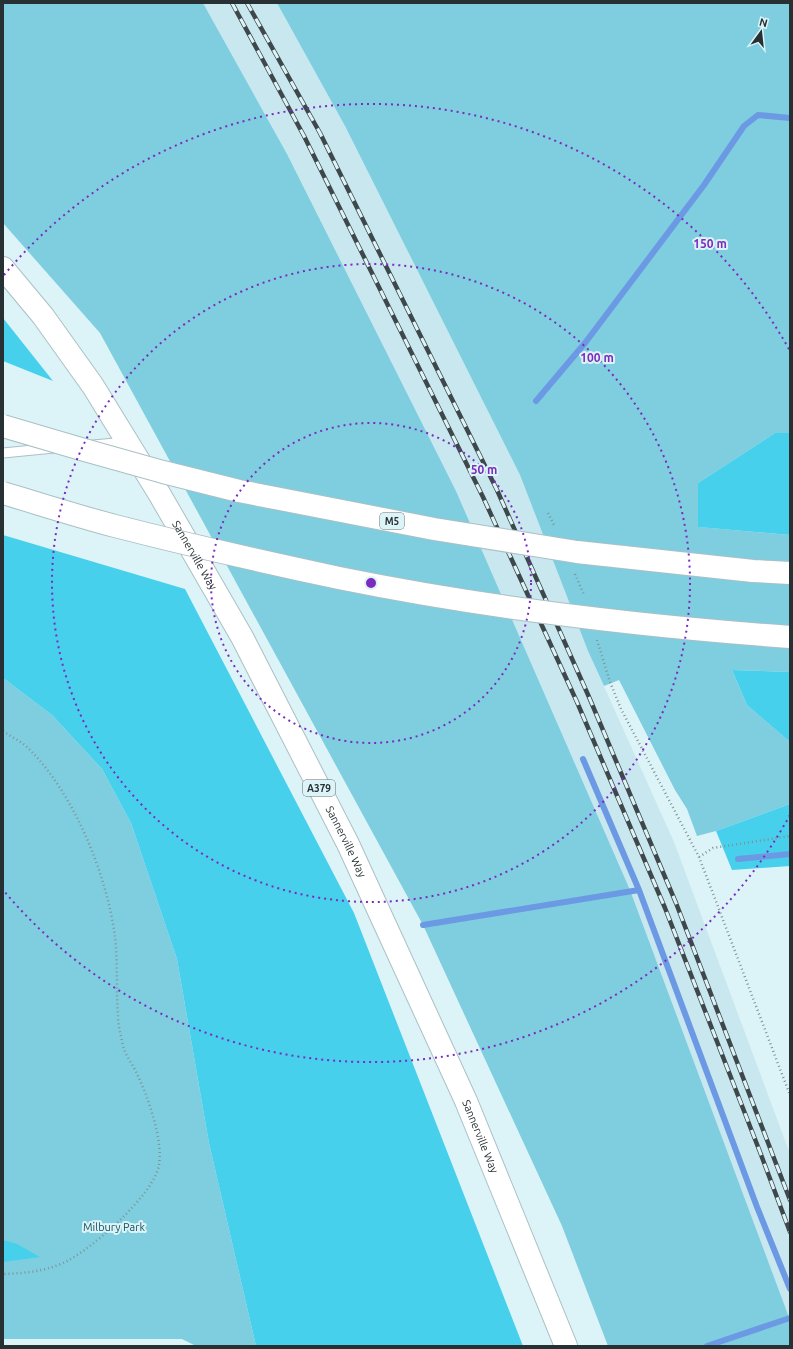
<svg xmlns="http://www.w3.org/2000/svg" width="793" height="1349" viewBox="0 0 793 1349" font-family="Ubuntu,sans-serif">
	<style>
		.built { fill: #c8e7ee }
		.green { fill: #7ecee0 }
		.forest { fill: #47d0eb }
		.lines { fill: none; stroke-linecap: round; stroke-linejoin: round }
		.stream { stroke: #6c99e3; stroke-width: 6 }
		.service-casing { stroke: #aac0c5; stroke-width: 11 }
		.primary-casing { stroke: #aac0c5; stroke-width: 24 }
		.path { stroke: #829296; stroke-width: 2.5; stroke-dasharray: 1 3; stroke-linecap: butt }
		.service { stroke: #fff; stroke-width: 9 }
		.primary { stroke: #fff; stroke-width: 22 }
		.rail-casing { stroke: #3e484b; stroke-width: 4.5 }
		.rail { stroke: #dcf3f8; stroke-width: 3; stroke-dasharray: 9; stroke-linecap: butt }
		.motorway-bridge-casing { stroke: #aac0c5; stroke-width: 24; stroke-linecap: butt }
		.motorway-bridge { stroke: #fff; stroke-width: 22 }
		.ring { fill: none; stroke: #7b2cbf; stroke-width: 2; stroke-dasharray: 2 4 }
		.labels { text-anchor: middle; stroke-width: 4; stroke-linejoin: round; paint-order: stroke }
		.shield { fill: #dcf3f8; stroke: #5d6a6d; stroke-width: 1 }
		.shield-label { font-size: 10px; font-weight: bold; fill: #273032 }
		.street-label { font-size: 11px; fill: #273032; stroke: #dcf3f8 }
		.park-label { font-size: 11px; fill: #144e59; stroke: #dcf3f8 }
		.centre { fill: #7b2cbf; stroke: #dcf3f8; stroke-width: 2 }
		.ring-label { font-size: 12px; text-anchor: middle; font-weight: bold; fill: #7b2cbf; stroke: #dcf3f8; stroke-width: 4; stroke-linejoin: round; paint-order: stroke }
	</style>
	<rect width="100%" height="100%" fill="#dcf3f8"/>
	<path class="built" d="M 203,3 L 277,3 L 345,126 L 520,475 L 588,651 L 674,842 L 790,1154 L 790,1320 L 630,890 L 456,491 L 287,154 Z"/>
	<path class="green" d="M 3,3 L 203,3 L 287,154 L 456,491 L 630,890 L 790,1320 L 790,1346 L 608,1346 L 562,1226 L 423,925 L 100,333 L 3,223 Z
		M 277,3 L 790,3 L 790,433 L 775,433 L 698,483 L 699,527 L 790,535 L 790,672 L 732,670 L 747,705 L 790,742 L 790,804 L 716,831 L 697,836 L 687,809 L 675,790 L 619,680 L 604,686 L 588,651 L 520,475 L 345,126 Z
		M 3,678 L 52,715 L 102,769 L 131,823 L 177,959 L 209,1143 L 256,1346 L 196,1346 L 182,1339 L 3,1339 Z"/>
	<path class="forest" d="M 3,318 L 53,381 L 3,361 Z
		M 775,433 L 790,433 L 790,535 L 698,527 L 698,483 Z
		M 3,535 L 185,589 L 354,913 L 523,1346 L 256,1346 L 209,1143 L 177,959 L 131,823 L 102,769 L 52,715 L 3,678 Z
		M 732,670 L 790,672 L 790,742 L 747,705 Z
		M 790,804 L 790,866 L 732,870 L 716,831 Z
		M 3,1240 L 17,1244 L 40,1257 L 3,1262 Z"/>
	<g class="lines">
		<path class="stream" d="M 536,401 L 585,343 L 704,185 L 744,126 L 758,115 L 790,118
			M 583,759 L 639,890 L 757,1207 L 790,1289
			M 738,859 L 790,854
			M 423,925 L 639,890
			M 707,1346 L 790,1318"/>
		<defs>
			<path id="service" d="M 93,445 L 127,442
				M 3,453 L 54,448"/>
			<g id="primary">
				<path id="s1" d="M 3,268 L 43,316 L 93,386 L 160,495 L 242,637 L 348,844 L 466,1101 L 566,1346"/>
			</g>
		</defs>
		<use href="#service" class="service-casing"/>
		<use href="#primary" class="primary-casing"/>
		<path class="path" d="M 548,513 L 555,527
			M 575,574 L 584,595
			M 597,640 L 610,682 L 621,709 L 699,857 L 790,1095
			M 3,731 C 11,737 21,741 28,748 C 74,793 107,875 115,937 C 118,964 116,990 118,1016 C 118,1026 121,1036 123,1046 C 126,1057 134,1066 138,1076 C 149,1100 163,1140 159,1165 C 154,1195 90,1251 63,1263 C 43,1272 24,1273 3,1274
			M 699,857 L 713,848 L 790,836"/>
		<use href="#service" class="service"/>
		<use href="#primary" class="primary"/>
		<defs>
			<path id="rail" d="M 232,3 L 304,136 L 483,497 L 577,702 L 665,908 L 760,1152 L 790,1232
				M 247,3 L 320,133 L 497,490 L 589,697 L 676,903 L 790,1200"/>
		</defs>
		<use href="#rail" class="rail-casing"/>
		<use href="#rail" class="rail"/>
		<defs>
			<path id="motorway-bridge" d="M 3,426 L 81,449 L 163,472 L 239,491 L 434,529 L 577,552 L 753,571 L 790,573
				M 3,493 C 40,504 77,516 115,526 C 189,545 264,562 339,578 C 486,608 640,626 790,637"/>
		</defs>
		<use href="#motorway-bridge" class="motorway-bridge-casing"/>
		<use href="#motorway-bridge" class="motorway-bridge"/>
	</g>
	<g class="ring">
		<circle cx="371" cy="583" r="160"/>
		<circle cx="371" cy="583" r="319"/>
		<path d="M790 815A479 479 0 0 1 4 891M4 275A479 479 0 0 1 790 351"/>
	</g>
	<g class="labels">
		<g class="shield">
			<rect x="380" y="513" width="24" height="16" rx="3"/>
			<rect x="303" y="780" width="32" height="16" rx="3"/>
		</g>
		<g class="shield-label">
			<text x="392" y="525">M5</text>
			<text x="319" y="792">A379</text>
		</g>
		<g class="street-label">
			<text dy="4" stroke="none"><textPath href="#s1" startOffset="346">Sannerville Way</textPath></text>
			<text dy="4" stroke="none"><textPath href="#s1" startOffset="670">Sannerville Way</textPath></text>
			<text dy="4" stroke="none"><textPath href="#s1" startOffset="994">Sannerville Way</textPath></text>
		</g>
		<g class="park-label">
			<text x="114" y="1231">Milbury Park</text>
		</g>
	</g>
	<circle cx="371" cy="583" r="6" class="centre"/>
	<g class="ring-label">
		<text x="710" y="248">150 m</text>
		<text x="597" y="362">100 m</text>
		<text x="484" y="474">50 m</text>
	</g>
	<rect width="793" height="1349" fill="none" stroke="#273032" stroke-width="8"/>
	<g transform="translate(761 32) rotate(15)" stroke="#dcf3f8" stroke-width="3" paint-order="stroke">
	<path d="M0-3L7 15L0 10L-7 15Z" fill="#273032"/>
	<text y="-6" font-size="11" font-weight="bold" text-anchor="middle" fill="#273032">N</text>
	</g>
</svg>
